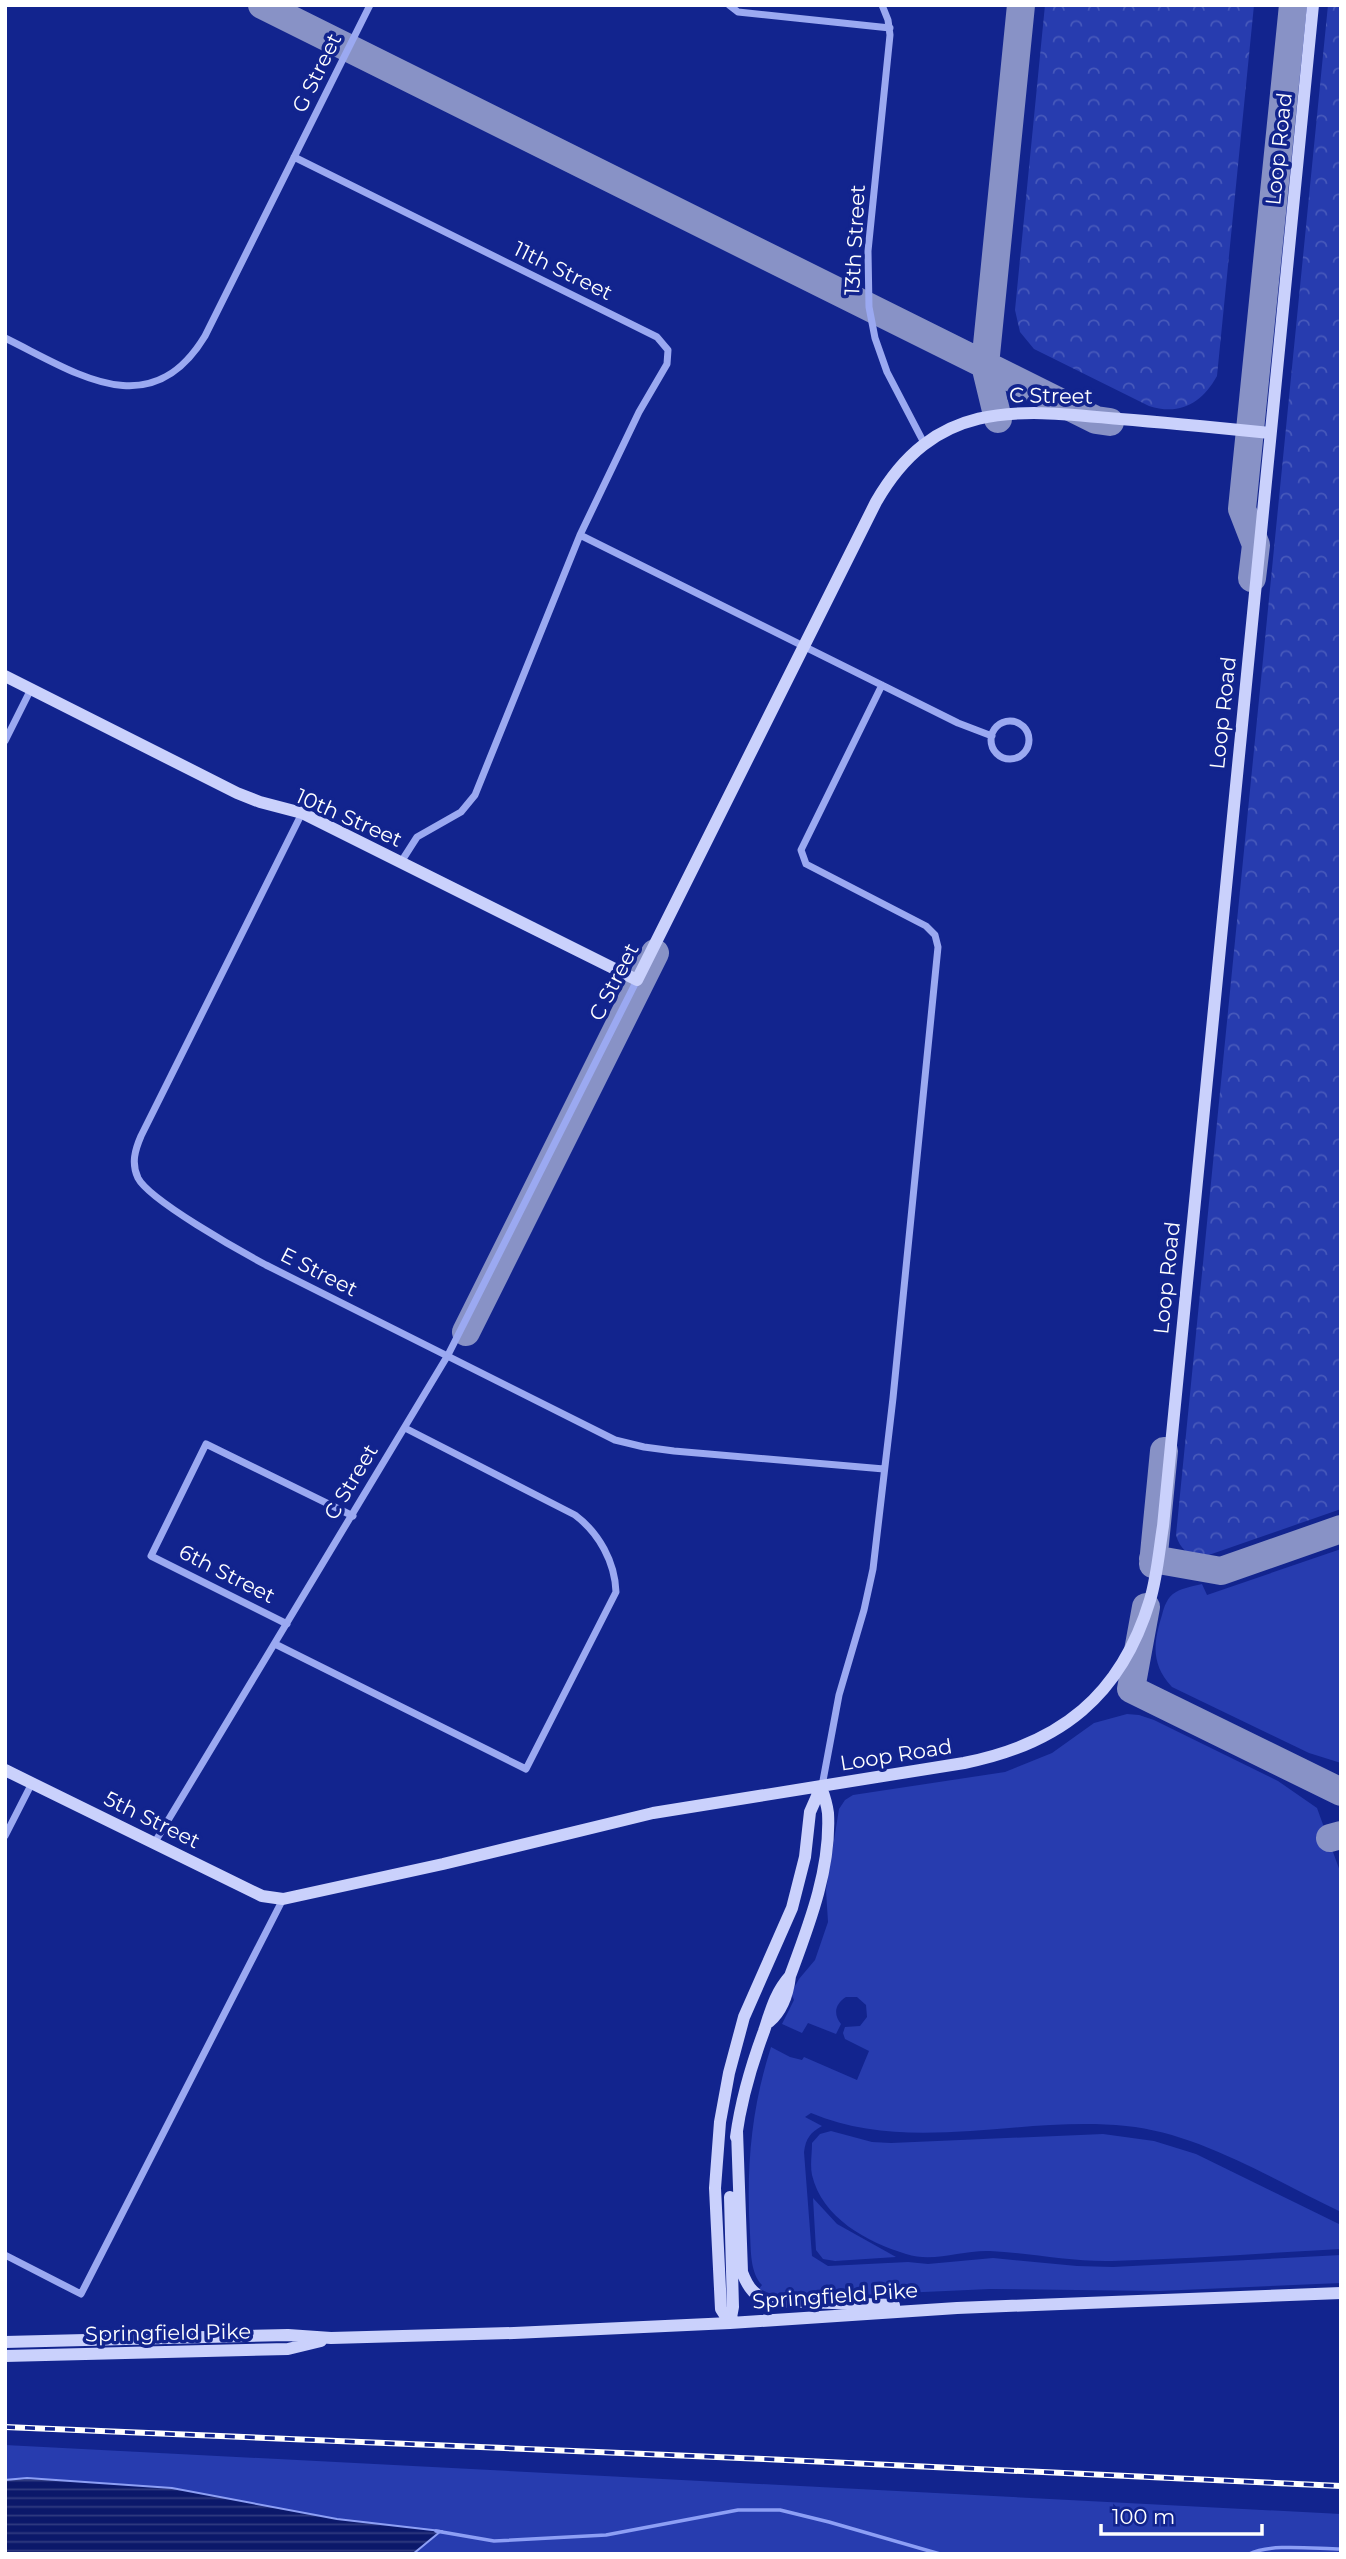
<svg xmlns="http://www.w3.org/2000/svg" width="1346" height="2559" viewBox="0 0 1346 2559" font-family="Montserrat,sans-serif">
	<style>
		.grass { fill: #273caf }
		.forest { fill: url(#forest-crowns) }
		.water { fill: url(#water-rules); stroke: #8d9ff5; stroke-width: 2 }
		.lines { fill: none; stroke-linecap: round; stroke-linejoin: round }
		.stream { stroke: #8d9ff5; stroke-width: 3.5 }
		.taxiway { stroke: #8892c6; stroke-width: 28 }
		.street { stroke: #9ba9f1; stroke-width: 7 }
		.secondary { stroke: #cad1fc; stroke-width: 12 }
		.rail-casing { stroke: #fff; stroke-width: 6 }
		.rail { stroke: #12248e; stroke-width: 3.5; stroke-dasharray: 10; stroke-linecap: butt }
		.labels { text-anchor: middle; stroke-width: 7; stroke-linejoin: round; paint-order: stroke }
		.street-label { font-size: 21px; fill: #fff; stroke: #12248e }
	</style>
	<defs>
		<pattern id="forest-crowns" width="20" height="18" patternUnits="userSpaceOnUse" patternTransform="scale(1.75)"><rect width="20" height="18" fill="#273caf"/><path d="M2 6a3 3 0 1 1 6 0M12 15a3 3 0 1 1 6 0" fill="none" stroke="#4759bb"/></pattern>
		<pattern id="water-rules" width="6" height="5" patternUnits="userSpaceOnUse" patternTransform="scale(1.75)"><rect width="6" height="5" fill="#0b186a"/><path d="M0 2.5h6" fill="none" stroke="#303b80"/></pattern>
	</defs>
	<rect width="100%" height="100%" fill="#12248e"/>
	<path class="grass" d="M 1341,1549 L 1341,1763 L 1309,1753 L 1172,1687 C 1151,1664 1153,1644 1162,1615 C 1164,1607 1167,1597 1176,1592 C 1183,1588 1194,1586 1202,1584 L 1207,1595 Z
		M 1127,1714 L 1139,1715 L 1154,1720 L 1278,1781 L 1317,1808 L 1341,1874 L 1341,2212 C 1274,2180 1199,2133 1126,2126 C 1021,2115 911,2155 811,2113 L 805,2117 L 822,2126 C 810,2133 806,2138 804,2152 L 812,2256 L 828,2266 L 908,2262 L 928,2264 L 993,2258 L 1077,2266 L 1113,2267 L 1341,2255 L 1341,2283 L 1159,2291 L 990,2289 L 857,2295 L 776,2296 L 759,2289 L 762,2285 C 750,2273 751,2250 750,2234 C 746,2169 751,2109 771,2047 L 790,2057 L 802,2060 L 804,2057 L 857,2080 L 869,2051 L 845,2039 L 843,2033 L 845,2027 L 860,2026 L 867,2017 L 866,2005 L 857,1997 L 846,1997 C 835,2004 833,2014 841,2024 L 836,2034 L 808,2023 L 802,2033 L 782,2024 L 794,2000 L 791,1993 L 799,1979 L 815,1960 L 828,1922 L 826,1890 L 839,1809 L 845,1800 L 853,1795 L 1005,1772 L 1052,1753 L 1094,1723 Z
		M 831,2131 L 872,2142 L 891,2143 L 1103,2134 L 1154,2141 L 1196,2154 L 1341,2225 L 1341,2249 C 1265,2253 1188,2259 1112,2261 C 1071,2262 1031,2253 990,2251 C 961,2250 934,2263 906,2254 C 867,2242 822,2218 812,2175 C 810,2165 812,2154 812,2143 L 820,2134 Z
		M 813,2198 L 837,2224 L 896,2257 L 835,2261 L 823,2259 L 816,2250 Z
		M 5,2445 L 1341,2514 L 1341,2554 L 5,2554 Z"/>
	<path class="forest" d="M 1045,5 L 1254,5 L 1217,376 C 1202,403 1180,416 1149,406 L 1034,349 L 1020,332 L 1015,310 Z
		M 1328,5 L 1341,5 L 1341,1509 L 1203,1557 C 1188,1556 1180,1549 1176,1535 Z"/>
	<path class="water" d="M 27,2478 L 172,2488 L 337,2519 L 441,2531 L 413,2554 L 5,2554 L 5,2480 Z"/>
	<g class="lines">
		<path class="stream" d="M 436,2531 L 494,2541 L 606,2535 L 738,2510 L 780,2510 L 829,2522 L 940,2554
			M 1005,2554 L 1007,2554
			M 1249,2554 C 1271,2543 1316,2549 1341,2549"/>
		<path class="taxiway" d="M 262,5 L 1096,420 L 1110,422
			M 998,419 L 985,365 L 1021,5
			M 1252,578 L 1256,545 L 1242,509 L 1293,5
			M 466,1332 L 655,953
			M 1153,1559 L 1221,1571 L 1341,1529
			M 1153,1564 L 1164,1451
			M 1146,1607 L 1131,1689 L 1341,1792
			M 1330,1838 L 1341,1835"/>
		<path class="street" d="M 729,5 L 738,12 L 890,28
			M 882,5 L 888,20 L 890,35 L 868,251 L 869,307 L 875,338 L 887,372 L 924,443
			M 294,157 L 657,337 L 668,350 L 667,364 L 639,412 L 580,535 L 475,795 L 461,812 L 417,837 L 401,862
			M 5,338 C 75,372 150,427 205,336 L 370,5
			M 580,535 L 958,723 L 992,736
			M991 740a19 19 0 1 1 38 0a19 19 0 1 1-38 0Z
			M 5,741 L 31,689
			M 302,813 L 141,1136 C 135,1150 131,1163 138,1178 C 149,1200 240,1251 266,1265 L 615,1440 L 644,1447 L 674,1451 L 884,1469
			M 287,1624 L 151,1556 L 206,1444 L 353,1516
			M 275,1644 L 526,1769 L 616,1592 C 615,1562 599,1533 575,1515 L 405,1428
			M 822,1786 L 839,1695 L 864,1610 L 873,1569 L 893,1398 L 938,947 L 935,935 L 926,926 L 806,864 L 801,850 L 882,685
			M 5,1836 L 32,1783
			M 155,1842 L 448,1355 L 637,980
			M 5,2255 L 81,2294 L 283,1899"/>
		<path class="secondary" d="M 5,676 L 237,793 L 260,802 L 302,813 L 637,980 L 876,502 C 935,399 1016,409 1120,419 C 1170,423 1220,428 1270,433
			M 5,1770 L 262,1896 L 283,1899 L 443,1864 L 653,1813 L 964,1763 C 1060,1744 1121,1696 1150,1600 C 1157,1577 1159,1551 1163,1526 L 1313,5
			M 769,2022 C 782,2011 788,1993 790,1976 C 809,1925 831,1869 828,1813 C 827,1805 824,1795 821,1787
			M 737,2131 L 742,2272 C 748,2288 755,2297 771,2301 L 894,2305
			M 736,2137 C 741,2100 751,2066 764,2031 C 771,2010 775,1993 790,1976
			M 730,2323 L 721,2309 L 715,2188 L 720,2122 L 729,2073 L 744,2017 L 792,1908 L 805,1857 L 810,1812 L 821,1787
			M 730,2323 L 733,2307 L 730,2197
			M 5,2342 L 288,2335 L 331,2338 L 514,2333 L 730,2323 L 957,2308 L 1341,2293
			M 5,2356 L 288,2349 L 321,2341"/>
		<defs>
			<path id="rail" d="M 5,2427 L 764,2459 L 1341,2486"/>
		</defs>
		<use href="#rail" class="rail-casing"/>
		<use href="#rail" class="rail"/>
	</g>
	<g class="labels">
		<g class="street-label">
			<text transform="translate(317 73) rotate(-64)" y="7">G Street</text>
			<text transform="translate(1279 149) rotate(-84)" y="7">Loop Road</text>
			<text transform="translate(855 240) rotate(-87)" y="7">13th Street</text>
			<text transform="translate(563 271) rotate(26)" y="7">11th Street</text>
			<text transform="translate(1051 396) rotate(1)" y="7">C Street</text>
			<text transform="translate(1223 713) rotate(-84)" y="7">Loop Road</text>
			<text transform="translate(349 818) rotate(24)" y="7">10th Street</text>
			<text transform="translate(614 982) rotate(-63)" y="7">C Street</text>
			<text transform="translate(319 1272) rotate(27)" y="7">E Street</text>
			<text transform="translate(1167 1278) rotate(-84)" y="7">Loop Road</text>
			<text transform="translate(351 1482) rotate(-59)" y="7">C Street</text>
			<text transform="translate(227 1574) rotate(27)" y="7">6th Street</text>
			<text transform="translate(896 1755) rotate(-9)" y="7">Loop Road</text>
			<text transform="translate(152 1820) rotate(26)" y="7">5th Street</text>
			<text transform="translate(835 2296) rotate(-4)" y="7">Springfield Pike</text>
			<text transform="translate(168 2333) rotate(-1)" y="7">Springfield Pike</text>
		</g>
	</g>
	<rect width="1346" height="2559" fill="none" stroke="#ffffff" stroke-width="14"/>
	<path d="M1101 2524v10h161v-10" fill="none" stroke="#ffffff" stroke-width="3.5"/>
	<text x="1112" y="2524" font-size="21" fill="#ffffff" stroke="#12248e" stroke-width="5" paint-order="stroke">100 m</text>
</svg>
